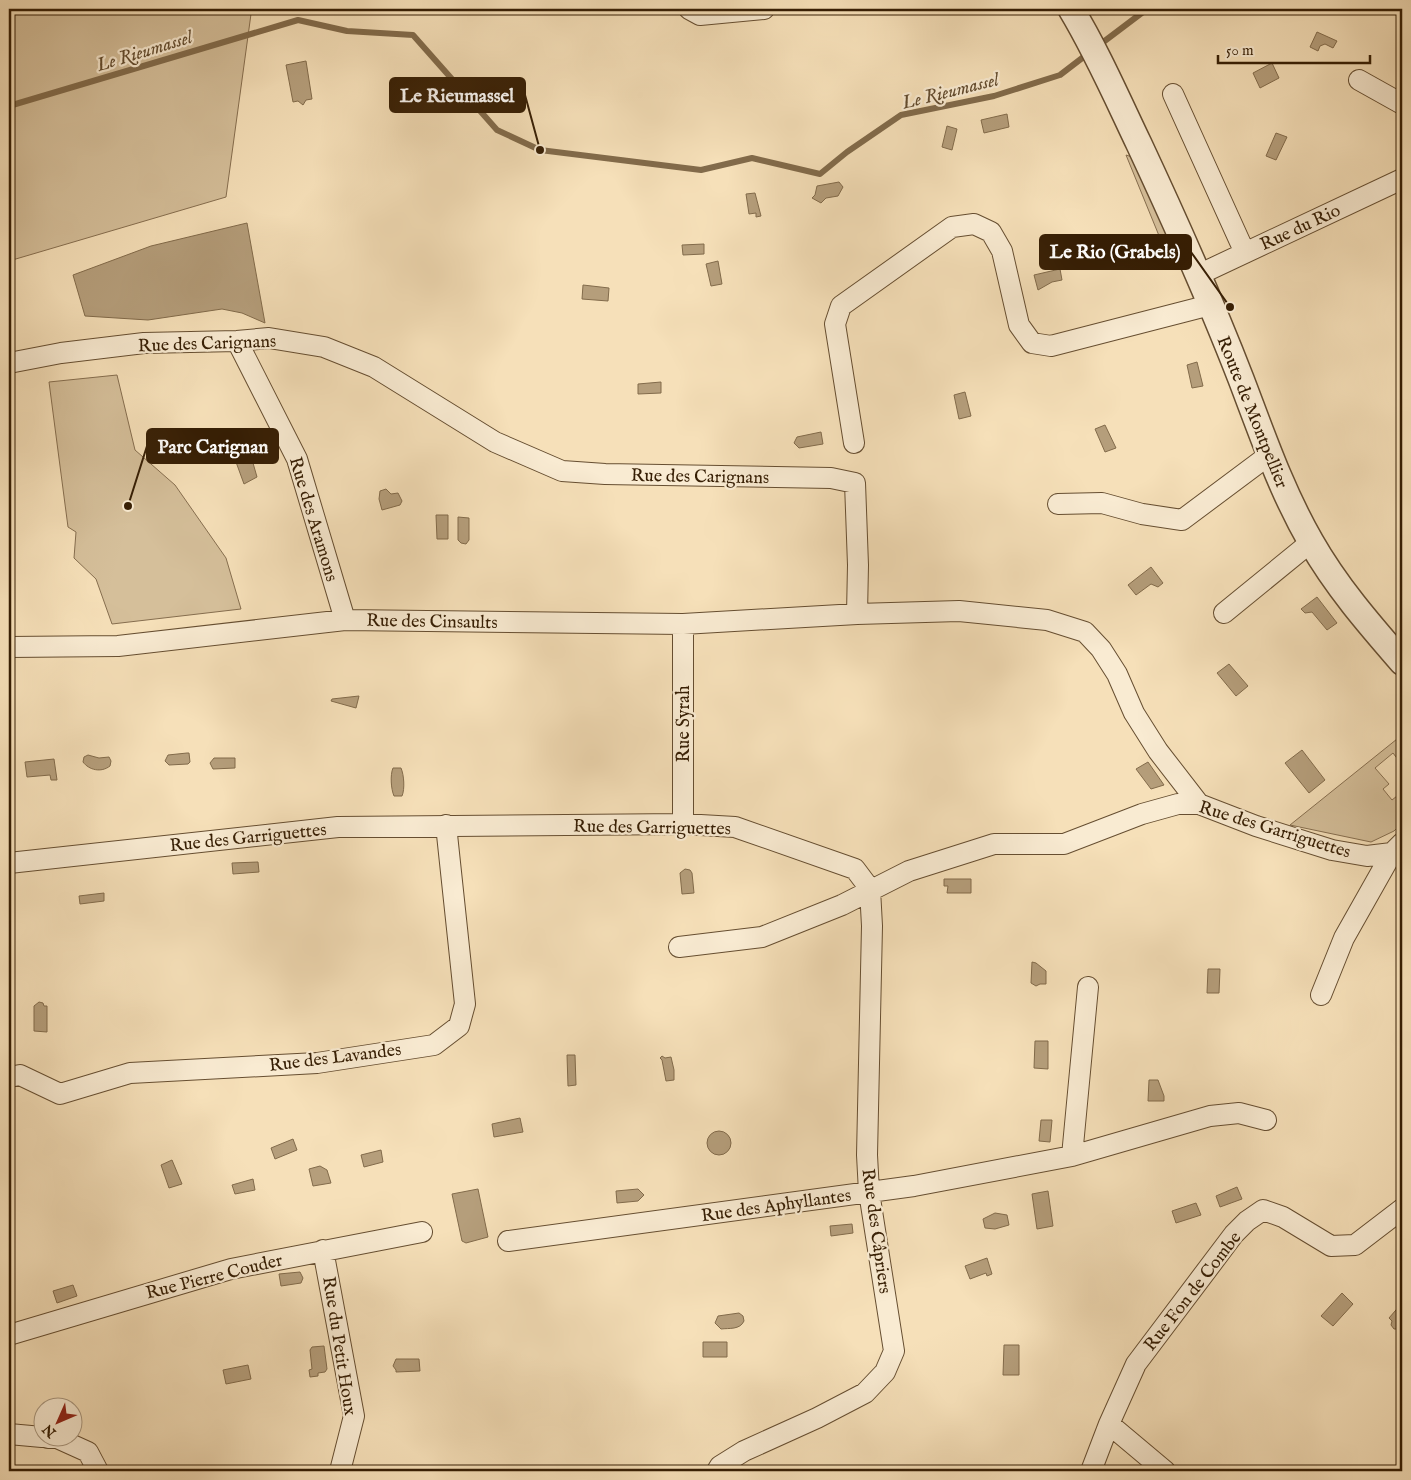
<svg xmlns="http://www.w3.org/2000/svg" width="1411" height="1480" viewBox="0 0 1411 1480" font-family="'IM FELL English',serif">
	<style>
		.green { fill: #d5bf9a; stroke: #866e4f }
		.water { fill: #b59e7b; stroke: #826b4b }
		.lines { fill: none; stroke-linecap: round; stroke-linejoin: round }
		.stream { stroke: #826b4b; stroke-width: 6 }
		.minor-casing { stroke: #664e31; stroke-width: 22 }
		.tertiary-casing { stroke: #664e31; stroke-width: 28 }
		.minor { stroke: #f9ebd2; stroke-width: 20 }
		.tertiary { stroke: #f9ebd2; stroke-width: 25 }
		.labels { text-anchor: middle; stroke-width: 4.5; stroke-linejoin: round; paint-order: stroke }
		.street-label { font-size: 18px; fill: #361e04; stroke: #f9ebd2 }
		.water-label { font-size: 19px; font-style: italic; fill: #624b2e; stroke: #f9ebd2 }
		.leader { fill: none; stroke: #361e04; stroke-width: 2 }
		.callout-dot { fill: #361e04; stroke: #f9ebd2; stroke-width: 2 }
		.callout { fill: #361e04; stroke: #361e04; stroke-width: 2 }
		.callout-label { font-size: 19px; text-anchor: middle; font-weight: bold; fill: #fff }
	</style>
	<rect width="100%" height="100%" fill="#f6e0b9"/>
	<filter id="stains"><feTurbulence type="fractalNoise" baseFrequency=".004" numOctaves="4"/><feColorMatrix values="0 0 0 0 .2 0 0 0 0 .09 0 0 0 0 .02 0 0 0 .5 -.17"/></filter>
	<radialGradient id="worn" r=".72"><stop offset=".6" stop-color="#630" stop-opacity="0"/><stop offset="1" stop-color="#630" stop-opacity=".3"/></radialGradient>
	<path class="green" d="M 9,9 L 261,9 L 251,14 L 226,197 L 9,261 Z
		M 1126,155 L 1132,157 L 1179,261 L 1176,266 L 1171,265 Z
		M 117,375 L 135,450 L 175,485 L 226,558 L 241,609 L 112,624 L 96,579 L 74,558 L 76,532 L 68,527 L 49,382 Z
		M 1402,735 L 1402,765 L 1393,753 L 1375,768 L 1389,784 L 1383,789 L 1392,800 L 1402,792 L 1402,823 L 1394,831 L 1371,842 L 1290,825 Z"/>
	<path class="water" d="M 1317,32 L 1337,41 L 1333,48 L 1325,44 L 1320,46 L 1318,51 L 1310,47 Z
		M 306,61 L 312,99 L 306,100 L 303,105 L 298,101 L 293,102 L 286,65 Z
		M 1272,63 L 1279,78 L 1260,88 L 1253,73 Z
		M 1007,114 L 1009,127 L 984,133 L 981,120 Z
		M 947,126 L 957,129 L 952,150 L 942,147 Z
		M 1276,133 L 1287,137 L 1276,160 L 1266,156 Z
		M 839,182 L 843,187 L 838,196 L 826,198 L 821,203 L 812,198 L 815,195 L 817,186 Z
		M 755,193 L 761,216 L 756,217 L 756,213 L 749,214 L 746,194 Z
		M 247,223 L 265,323 L 242,313 L 222,309 L 148,320 L 85,316 L 73,275 L 151,246 Z
		M 704,244 L 704,254 L 683,255 L 682,245 Z
		M 718,261 L 722,284 L 711,286 L 706,264 Z
		M 1060,269 L 1062,280 L 1052,282 L 1038,290 L 1034,275 Z
		M 583,285 L 609,288 L 608,301 L 582,299 Z
		M 1197,362 L 1203,386 L 1192,388 L 1187,365 Z
		M 661,382 L 661,393 L 638,394 L 638,384 Z
		M 965,392 L 971,416 L 959,419 L 954,395 Z
		M 1105,425 L 1116,448 L 1105,452 L 1095,429 Z
		M 821,432 L 823,444 L 799,448 L 794,443 L 797,437 Z
		M 249,449 L 257,477 L 244,484 L 236,462 L 239,453 Z
		M 386,489 L 391,494 L 398,493 L 402,501 L 400,505 L 382,510 L 379,499 L 380,491 Z
		M 436,515 L 448,515 L 448,539 L 437,539 Z
		M 458,517 L 469,518 L 469,540 L 466,544 L 461,543 L 458,540 Z
		M 1151,567 L 1163,583 L 1158,587 L 1151,584 L 1136,595 L 1128,585 Z
		M 1317,597 L 1337,623 L 1327,630 L 1312,612 L 1305,613 L 1301,609 Z
		M 1229,664 L 1248,686 L 1236,696 L 1217,673 Z
		M 359,696 L 356,708 L 331,701 L 332,699 Z
		M 1302,750 L 1325,780 L 1309,793 L 1285,763 Z
		M 187,753 L 189,753 L 190,762 L 188,764 L 169,765 L 165,761 L 168,755 Z
		M 88,755 L 99,758 L 109,757 L 111,761 L 110,766 C 101,773 89,770 83,762 L 84,757 Z
		M 214,758 L 235,758 L 235,768 L 213,769 L 210,763 Z
		M 54,759 L 57,780 L 51,780 L 50,775 L 27,777 L 25,762 Z
		M 1148,762 L 1164,785 L 1151,789 L 1136,769 Z
		M 393,768 L 401,768 C 404,775 405,789 402,796 L 394,796 C 391,789 390,775 393,768 Z
		M 258,862 L 259,872 L 233,874 L 232,863 Z
		M 685,869 L 690,870 L 692,873 L 694,893 L 682,894 L 680,873 Z
		M 944,879 L 971,879 L 971,893 L 947,893 L 948,886 L 944,886 Z
		M 104,893 L 104,901 L 80,904 L 79,896 Z
		M 1032,962 L 1036,963 L 1046,971 L 1046,984 L 1040,984 L 1036,986 L 1031,983 Z
		M 1208,969 L 1220,969 L 1219,993 L 1207,993 Z
		M 39,1002 L 43,1003 L 44,1006 L 47,1006 L 47,1032 L 34,1031 L 34,1006 Z
		M 1035,1041 L 1048,1041 L 1048,1069 L 1034,1068 Z
		M 567,1055 L 575,1055 L 576,1085 L 568,1086 Z
		M 662,1056 L 665,1058 L 671,1057 L 674,1070 L 674,1080 L 666,1081 L 662,1060 L 660,1058 Z
		M 1149,1080 L 1158,1080 L 1164,1096 L 1164,1101 L 1148,1101 Z
		M 520,1118 L 523,1132 L 494,1137 L 492,1124 Z
		M 1041,1120 L 1052,1120 L 1050,1142 L 1039,1141 Z
		M707 1143a12 12 0 1 1 24 0a12 12 0 1 1-24 0Z
		M 293,1139 L 297,1150 L 275,1159 L 271,1148 Z
		M 381,1150 L 383,1162 L 364,1167 L 361,1155 Z
		M 172,1160 L 182,1184 L 169,1188 L 161,1165 Z
		M 320,1166 L 327,1170 L 331,1183 L 313,1186 L 309,1169 Z
		M 253,1179 L 255,1190 L 235,1194 L 232,1185 Z
		M 1237,1187 L 1242,1199 L 1220,1207 L 1216,1196 Z
		M 478,1189 L 488,1237 L 466,1243 L 462,1241 L 452,1194 Z
		M 638,1189 L 644,1195 L 638,1201 L 617,1203 L 616,1191 Z
		M 1048,1191 L 1053,1226 L 1037,1229 L 1032,1194 Z
		M 1196,1203 L 1201,1215 L 1176,1223 L 1172,1211 Z
		M 995,1213 L 1007,1215 L 1009,1225 L 995,1229 L 985,1228 L 983,1219 Z
		M 852,1224 L 853,1233 L 831,1236 L 830,1226 Z
		M 987,1258 L 992,1274 L 987,1276 L 986,1273 L 970,1279 L 965,1266 Z
		M 300,1272 L 303,1278 L 301,1283 L 281,1286 L 279,1274 Z
		M 73,1285 L 77,1296 L 57,1303 L 53,1291 Z
		M 1342,1293 L 1353,1304 L 1333,1326 L 1321,1316 Z
		M 1402,1303 L 1402,1323 L 1397,1329 L 1394,1329 L 1391,1325 L 1392,1321 L 1389,1318 Z
		M 739,1313 L 743,1316 L 744,1321 C 740,1330 729,1328 721,1329 L 715,1323 L 718,1316 Z
		M 703,1342 L 727,1342 L 727,1357 L 703,1357 Z
		M 1004,1345 L 1019,1345 L 1019,1375 L 1003,1375 Z
		M 324,1346 L 327,1369 L 325,1372 L 318,1373 L 318,1376 L 310,1377 L 309,1370 L 312,1369 L 310,1350 L 312,1347 Z
		M 396,1359 L 419,1359 L 420,1371 L 396,1372 L 396,1370 L 393,1366 Z
		M 248,1365 L 251,1379 L 226,1384 L 223,1370 Z"/>
	<g class="lines">
		<path class="stream" d="M 1098,46 L 1147,9
			M 9,106 L 298,20 L 347,31 L 413,35 L 497,130 L 540,150 L 701,170 L 752,158 L 820,174 L 847,152 L 901,115 L 994,96 L 1060,75 L 1090,52"/>
		<defs>
			<path id="minor" d="M 689,9 L 700,15 L 764,9
				M 1359,80 L 1402,104
				M 1173,94 L 1245,253
				M 1198,275 L 1402,179
				M 237,341 L 297,459 L 345,620
				M 9,363 L 61,353 L 144,343 L 237,341 L 269,338 L 324,347 L 374,367 L 495,442 L 562,471 L 605,474 L 831,478 L 855,483 L 858,565 L 857,614
				M 854,443 L 835,324 L 841,306 L 952,227 L 974,224 L 991,232 L 1002,251 L 1019,325 L 1032,343 L 1051,346 L 1210,305
				M 1058,504 L 1102,503 L 1142,514 L 1182,520 L 1269,455
				M 1224,613 L 1311,542
				M 683,624 L 683,824
				M 9,647 L 118,646 L 345,620 L 683,624 L 857,614 L 959,611 L 1047,620 L 1085,632 L 1101,649 L 1117,674 L 1134,713 L 1158,751 L 1199,804
				M 9,863 L 338,827 L 683,824 L 735,827 L 855,869 L 870,889 L 872,926 L 867,1155 L 869,1192 L 894,1351 L 885,1372 L 865,1393 L 817,1418 L 744,1451 L 720,1466 L 717,1471
				M 679,947 L 762,937 L 842,905 L 909,871 L 994,844 L 1064,844 L 1142,814 L 1178,804 L 1199,804 L 1256,826 L 1332,850 L 1367,856 L 1392,853 L 1402,843
				M 1321,995 L 1344,938 L 1392,853
				M 9,1077 L 20,1075 L 60,1094 L 130,1073 L 317,1063 L 434,1045 L 459,1026 L 465,1004 L 446,825
				M 1072,1156 L 1088,987
				M 508,1241 L 914,1186 L 1072,1156 L 1210,1116 L 1239,1113 L 1266,1120
				M 323,1250 L 354,1416 L 340,1471
				M 9,1335 L 231,1269 L 422,1232
				M 1109,1424 L 1165,1471
				M 9,1434 L 42,1437
				M 48,1438 L 57,1438 L 88,1452 L 98,1471
				M 1091,1471 L 1109,1424 L 1136,1364 L 1234,1234 L 1247,1221 L 1263,1210 L 1283,1217 L 1331,1246 L 1355,1245 L 1402,1209"/>
			<path id="tertiary" d="M 1071,9 C 1097,52 1117,98 1139,144 C 1175,221 1210,299 1241,379 C 1262,434 1281,490 1311,542 C 1336,586 1369,624 1402,662"/>
		</defs>
		<use href="#minor" class="minor-casing"/>
		<use href="#tertiary" class="tertiary-casing"/>
		<use href="#minor" class="minor"/>
		<use href="#tertiary" class="tertiary"/>
	</g>
	<g class="labels">
		<g class="street-label">
			<text transform="translate(1300 227) rotate(-25)" y="6">Rue du Rio</text>
			<text transform="translate(207 343) rotate(-2)" y="6">Rue des Carignans</text>
			<text transform="translate(1253 412) rotate(68)" y="6">Route de Montpellier</text>
			<text transform="translate(700 476) rotate(1)" y="6">Rue des Carignans</text>
			<text transform="translate(314 519) rotate(73)" y="6">Rue des Aramons</text>
			<text transform="translate(432 621) rotate(1)" y="6">Rue des Cinsaults</text>
			<text transform="translate(683 724) rotate(-90)" y="6">Rue Syrah</text>
			<text transform="translate(652 827) rotate(1)" y="6">Rue des Garriguettes</text>
			<text transform="translate(1275 829) rotate(17)" y="6">Rue des Garriguettes</text>
			<text transform="translate(248 837) rotate(-6)" y="6">Rue des Garriguettes</text>
			<text transform="translate(335 1057) rotate(-7)" y="6">Rue des Lavandes</text>
			<text transform="translate(776 1205) rotate(-8)" y="6">Rue des Aphyllantes</text>
			<text transform="translate(877 1231) rotate(82)" y="6">Rue des Câpriers</text>
			<text transform="translate(214 1276) rotate(-14)" y="6">Rue Pierre Couder</text>
			<text transform="translate(1192 1291) rotate(-52)" y="6">Rue Fon de Combe</text>
			<text transform="translate(340 1346) rotate(81)" y="6">Rue du Petit Houx</text>
		</g>
		<g class="water-label">
			<text transform="translate(144 50) rotate(-17)" y="7">Le Rieumassel</text>
			<text transform="translate(950 90) rotate(-14)" y="7">Le Rieumassel</text>
		</g>
	</g>
	<path class="leader" d="M540 150L525 95M1230 307L1191 252M128 506L147 446"/>
	<g class="callout-dot">
		<circle cx="540" cy="150" r="5"/>
		<circle cx="1230" cy="307" r="5"/>
		<circle cx="128" cy="506" r="5"/>
	</g>
	<g class="callout">
		<rect x="390" y="78" width="135" height="34" rx="5"/>
		<rect x="1040" y="235" width="151" height="34" rx="5"/>
		<rect x="147" y="429" width="131" height="34" rx="5"/>
	</g>
	<g class="callout-label">
		<text x="457" y="102">Le Rieumassel</text>
		<text x="1115" y="258">Le Rio (Grabels)</text>
		<text x="213" y="453">Parc Carignan</text>
	</g>
	<rect width="1411" height="1480" fill="none" stroke="#f6e0b9" stroke-width="30"/>
	<rect x="10" y="10" width="1391" height="1460" fill="none" stroke="#361e04" stroke-width="2.5"/>
	<rect x="15" y="15" width="1381" height="1450" fill="none" stroke="#361e04"/>
	<g transform="translate(58 1422) rotate(225)"><circle r="24" fill="#f9ebd2" stroke="#ab9980"/>
	<path d="M0-4L9 19L0 12L-9 19Z" fill="#8f2418"/>
	<text y="-8" font-size="14" font-weight="bold" text-anchor="middle" fill="#361e04">N</text>
	</g>
	<path d="M1218 55v8h152v-8" fill="none" stroke="#361e04" stroke-width="2.5"/>
	<text x="1226" y="55" font-size="15" fill="#361e04" stroke="#f9ebd2" stroke-width="4" paint-order="stroke">50 m</text>
	<rect width="100%" height="100%" filter="url(#stains)"/>
	<rect width="100%" height="100%" fill="url(#worn)"/>
</svg>
